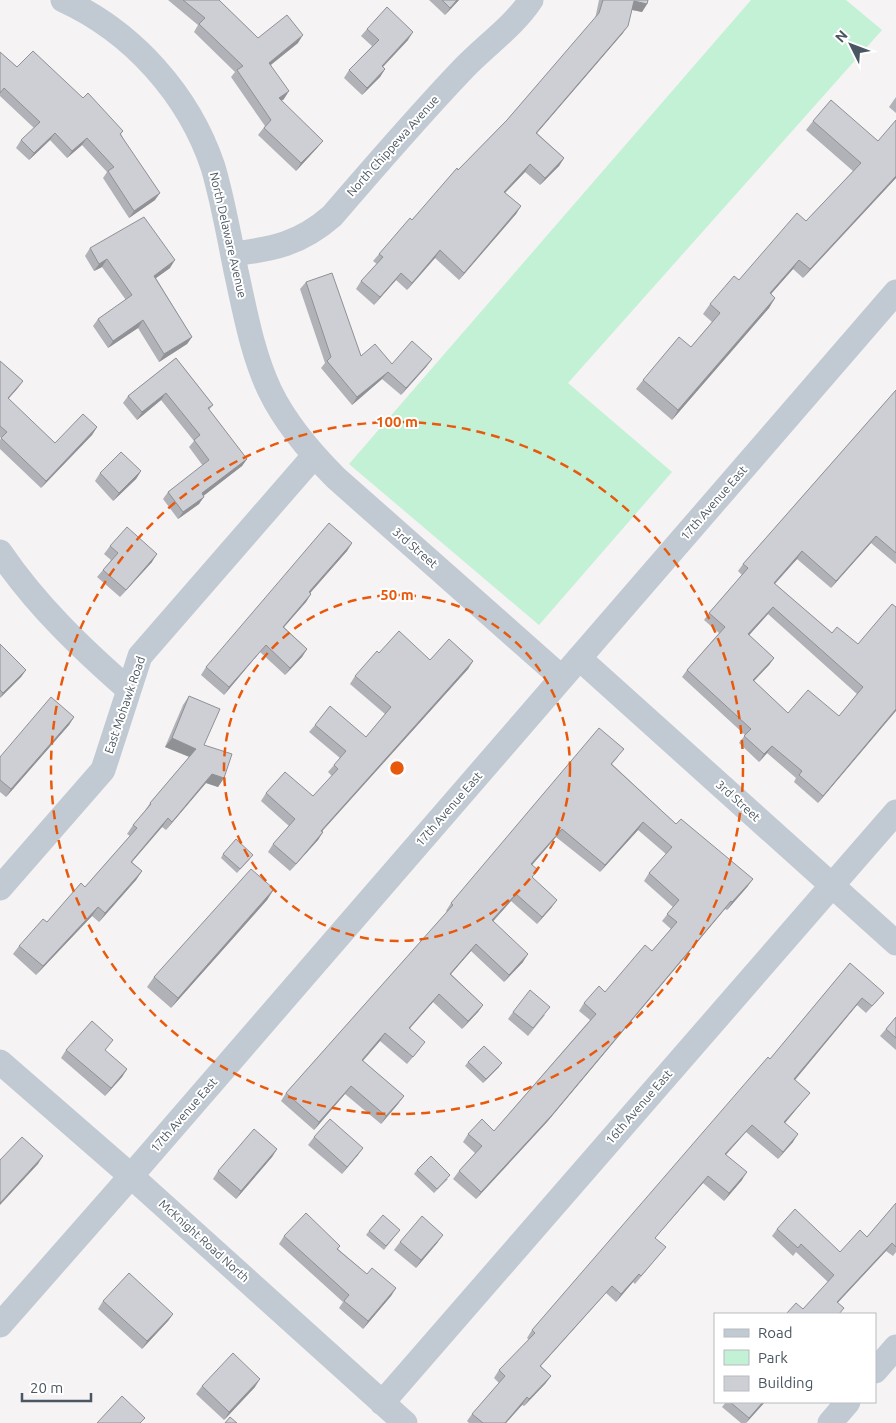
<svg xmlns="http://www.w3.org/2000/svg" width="896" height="1423" viewBox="0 0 896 1423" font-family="Ubuntu,sans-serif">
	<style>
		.green { fill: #c3f1d5 }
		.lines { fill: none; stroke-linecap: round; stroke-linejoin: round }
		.minor { stroke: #c1cad2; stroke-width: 25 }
		.wall { fill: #b0b2b7; fill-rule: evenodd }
		.shaded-wall { fill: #909195 }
		.building { fill: #cdcfd5; stroke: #909195; fill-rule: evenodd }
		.ring { fill: none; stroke: #e8590c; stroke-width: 2.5; stroke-dasharray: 9 6 }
		.labels { text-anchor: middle; stroke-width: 4; stroke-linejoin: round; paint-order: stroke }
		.street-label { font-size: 12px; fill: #4a5661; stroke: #fff }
		.centre { fill: #e8590c; stroke: #fff; stroke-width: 2.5 }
		.ring-label { font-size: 15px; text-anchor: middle; font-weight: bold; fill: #e8590c; stroke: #fff; stroke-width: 4; stroke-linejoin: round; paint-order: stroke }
	</style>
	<rect width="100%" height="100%" fill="#f5f3f3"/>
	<path class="green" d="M 751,0 L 846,0 L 882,30 L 568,383 L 672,472 L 539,625 L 349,464 Z"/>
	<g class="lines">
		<path class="minor" d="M 63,0 C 133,32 189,95 213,167 C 223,201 229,236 236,271 C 245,311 252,353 270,391 C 286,424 310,452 336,478 L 562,678
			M 233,254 C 273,249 300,244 332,216 C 375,166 418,116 464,68 C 486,45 514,26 531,0
			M 0,552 C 36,605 81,648 129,690
			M 579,658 L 896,943
			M 0,888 L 103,770 L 140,656 L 314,456
			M 0,1062 L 131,1176 L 405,1423
			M 0,1325 L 131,1176 L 896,292
			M 875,1371 L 896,1347
			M 382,1403 L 896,812
			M 830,1423 L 848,1402"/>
	</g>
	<path class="wall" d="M 168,0 L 219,0 L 258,38 L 298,43 L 271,65 L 284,99 L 281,101 L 323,141 L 317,148 L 296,171 L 258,135 L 265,126 L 231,77 L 235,72 L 194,32 L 198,25 Z
		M 429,0 L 459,0 L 445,15 Z
		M 599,0 L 648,0 L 647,4 L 642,12 L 632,10 L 623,33 L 537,133 L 564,158 L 559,166 L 540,185 L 525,172 L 505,193 L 521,206 L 516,214 L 459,280 L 435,258 L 407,290 L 396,280 L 374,305 L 356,289 L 361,281 L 377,264 L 373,261 L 379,254 L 412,220 L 458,170 L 507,120 L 595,19 Z
		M 367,29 L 408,40 L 383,67 L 385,69 L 380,77 L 362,95 L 344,78 L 349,70 L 372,46 L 361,36 Z
		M 0,52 L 17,67 L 83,98 L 123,131 L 121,134 L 155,200 L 129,218 L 103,178 L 107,172 L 82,145 L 67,158 L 50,140 L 29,160 L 16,148 L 21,140 L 34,128 L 0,96 Z
		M 896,97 L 896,113 L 889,107 Z
		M 813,121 L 896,178 L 803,278 L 793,269 L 771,294 L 775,298 L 769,308 L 672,420 L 636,389 L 643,380 L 691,347 L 712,322 L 703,314 L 710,304 L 739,280 L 806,221 L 853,171 L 806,130 Z
		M 90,248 L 170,268 L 156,278 L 192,337 L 187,344 L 159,362 L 138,328 L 108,348 L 93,326 L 98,319 L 126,300 L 102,267 L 94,271 L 85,256 Z
		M 306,282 L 361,356 L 392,364 L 432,359 L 426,367 L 401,395 L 382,379 L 352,405 L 321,368 L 325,363 L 300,289 Z
		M 176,358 L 213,405 L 209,410 L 247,459 L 242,466 L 203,495 L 199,504 L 178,519 L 163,499 L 168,492 L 203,466 L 189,447 L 194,441 L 161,400 L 137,420 L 123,403 L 128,396 Z
		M 0,361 L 23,381 L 8,399 L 55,443 L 97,427 L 92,435 L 41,488 L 0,449 L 0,440 L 1,438 L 0,437 Z
		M 896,390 L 896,564 L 871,543 L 831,588 L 797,559 L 775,584 L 832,633 L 884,724 L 818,803 L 794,782 L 796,778 L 767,753 L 759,762 L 739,743 L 745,735 L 682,677 L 687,670 L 719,633 L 704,620 L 709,613 L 742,575 L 738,571 L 743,564 ZM 768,614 L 857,694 L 839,716 L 788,713 L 754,681 L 769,665 L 774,658 L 749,635 Z
		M 141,471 L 136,479 L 113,501 L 95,481 L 100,473 Z
		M 352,543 L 347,551 L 310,593 L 311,594 L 306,602 L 284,627 L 307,649 L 302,657 L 285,675 L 260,652 L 224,695 L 201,675 L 206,667 Z
		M 110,546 L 152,562 L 120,597 L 97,577 L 103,570 L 111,560 L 104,554 Z
		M 0,644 L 26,670 L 21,677 L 0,698 Z
		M 379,653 L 430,660 L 473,661 L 468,669 L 322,831 L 323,832 L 318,840 L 290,871 L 268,852 L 273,844 L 289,826 L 261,801 L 266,793 L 313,796 L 332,776 L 328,772 L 340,758 L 309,732 L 315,725 L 366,737 L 385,714 L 350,684 L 355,676 Z
		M 189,696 L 204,745 L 224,778 L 218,787 L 206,783 L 166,830 L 162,827 L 132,862 L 142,871 L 136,880 L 99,922 L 92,916 L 36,975 L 13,954 L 19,946 L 47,922 L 85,887 L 130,836 L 127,834 L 133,825 L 144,812 L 150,803 L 189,757 L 165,747 L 183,705 Z
		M 74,717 L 69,725 L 6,797 L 0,792 L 0,757 Z
		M 619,756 L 612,764 L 676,824 L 748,886 L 727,910 L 725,909 L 547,1122 L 476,1199 L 453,1179 L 459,1171 L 475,1153 L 463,1142 L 468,1134 L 494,1131 L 590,1020 L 579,1011 L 584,1003 L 605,992 L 652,951 L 671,929 L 662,921 L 673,907 L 644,881 L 649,873 L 666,854 L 638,830 L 600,872 L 556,837 L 532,865 L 532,878 L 552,907 L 537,924 L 511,901 L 493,921 L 523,962 L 504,982 L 471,951 L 451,974 L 483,1005 L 478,1012 L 462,1029 L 433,1002 L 410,1028 L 420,1049 L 407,1064 L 380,1041 L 363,1061 L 404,1096 L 398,1104 L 381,1124 L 345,1094 L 314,1130 L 281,1101 L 286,1093 L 447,912 L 446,911 L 451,903 Z
		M 223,854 L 250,859 L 237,873 L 221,858 Z
		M 274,889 L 267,900 L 171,1008 L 147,987 L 154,977 Z
		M 850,963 L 878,1000 L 866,1013 L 857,1005 L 795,1080 L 810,1093 L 804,1100 L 785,1123 L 793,1142 L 778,1159 L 746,1132 L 726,1155 L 742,1180 L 724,1201 L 703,1183 L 655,1238 L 660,1254 L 635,1284 L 633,1282 L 616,1302 L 606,1293 L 541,1366 L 551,1376 L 545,1384 L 524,1406 L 522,1405 L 506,1423 L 469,1423 L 467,1421 L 472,1414 L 499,1383 L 494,1378 L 499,1370 L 529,1340 L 527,1338 L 532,1330 L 770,1059 Z
		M 513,1012 L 545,1015 L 528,1036 L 508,1019 Z
		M 896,1017 L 896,1050 L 880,1036 Z
		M 66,1050 L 127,1069 L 122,1077 L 105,1096 L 61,1058 Z
		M 468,1062 L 499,1067 L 483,1083 L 465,1066 Z
		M 314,1137 L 363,1148 L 342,1174 L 308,1145 Z
		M 277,1149 L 272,1157 L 236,1199 L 213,1179 L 218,1171 Z
		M 417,1170 L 448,1179 L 434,1193 L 414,1174 Z
		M 896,1203 L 896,1252 L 893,1256 L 886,1251 L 838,1302 L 803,1309 L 828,1282 L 796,1252 L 793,1256 L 772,1236 L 777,1229 L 840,1252 L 867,1237 Z
		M 400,1230 L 384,1250 L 366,1235 L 369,1231 Z
		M 284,1236 L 340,1246 L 338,1249 L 367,1274 L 396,1288 L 391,1296 L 363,1329 L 339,1308 L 343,1302 L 279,1244 Z
		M 400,1242 L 438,1242 L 416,1268 L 394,1250 Z
		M 103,1301 L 173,1314 L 168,1321 L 142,1349 L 98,1309 Z
		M 202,1386 L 255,1387 L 224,1420 L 196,1394 Z
		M 726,1402 L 765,1402 L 746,1423 L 741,1423 L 722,1407 Z"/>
	<path class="shaded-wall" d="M 457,0 L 459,0 L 445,15 L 450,8 Z
		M 634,1 L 647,4 L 642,12 L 628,9 Z
		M 628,26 L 623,33 L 531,140 L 536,133 Z
		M 413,32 L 408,40 L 376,74 L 382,66 Z
		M 303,35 L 298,43 L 264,70 L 269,63 Z
		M 385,69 L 380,77 L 362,95 L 367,88 Z
		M 289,91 L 284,99 L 274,106 L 279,98 Z
		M 55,133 L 50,140 L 29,160 L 34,153 Z
		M 87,138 L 82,145 L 67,158 L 72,151 Z
		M 323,141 L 317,148 L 296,171 L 301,163 Z
		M 564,158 L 559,166 L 540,185 L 545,178 Z
		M 530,164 L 525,172 L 499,199 L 504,192 Z
		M 896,176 L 896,178 L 803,278 L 810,269 Z
		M 160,193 L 155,200 L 129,218 L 134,211 Z
		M 521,206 L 516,214 L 459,280 L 464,273 Z
		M 440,250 L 435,258 L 407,290 L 412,283 Z
		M 107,259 L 102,267 L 94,271 L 99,264 Z
		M 175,260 L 170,268 L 149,283 L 154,276 Z
		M 799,260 L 793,269 L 763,303 L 770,293 Z
		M 401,273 L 396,280 L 374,305 L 380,297 Z
		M 775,298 L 769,308 L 672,420 L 678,410 Z
		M 143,320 L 138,328 L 108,348 L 113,341 Z
		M 192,337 L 187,344 L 159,362 L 164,354 Z
		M 432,359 L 426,367 L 401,395 L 406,388 Z
		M 388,372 L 382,379 L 352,405 L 357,397 Z
		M 23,381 L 18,388 L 2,406 L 8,398 Z
		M 166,393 L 161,400 L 137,420 L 142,412 Z
		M 97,427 L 92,435 L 41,488 L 46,481 Z
		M 247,459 L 242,466 L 197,501 L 202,493 Z
		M 141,471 L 136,479 L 113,501 L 119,493 Z
		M 204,497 L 199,504 L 178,519 L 183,512 Z
		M 876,536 L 871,543 L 831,588 L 836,581 Z
		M 352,543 L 347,551 L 304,600 L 309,592 Z
		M 802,551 L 797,559 L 769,590 L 774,583 Z
		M 157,554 L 152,562 L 120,597 L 126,590 Z
		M 311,594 L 306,602 L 278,634 L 283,627 Z
		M 773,607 L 768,614 L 743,642 L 748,634 Z
		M 266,645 L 260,652 L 224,695 L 229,687 Z
		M 307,649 L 302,657 L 285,675 L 290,668 Z
		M 774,658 L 769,665 L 748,687 L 753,680 Z
		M 473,661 L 468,669 L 316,838 L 321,831 Z
		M 26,670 L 21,677 L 0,698 L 3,693 Z
		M 896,709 L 896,711 L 818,803 L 823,796 Z
		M 74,717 L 69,725 L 6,797 L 11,789 Z
		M 172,738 L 196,749 L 190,757 L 165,747 Z
		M 772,746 L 767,753 L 759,762 L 764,754 Z
		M 212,774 L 224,778 L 218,787 L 206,783 L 166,830 L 172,822 Z
		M 168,818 L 162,827 L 125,870 L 131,862 Z
		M 643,822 L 638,830 L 600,872 L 605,865 Z
		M 562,829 L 556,837 L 526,872 L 531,864 Z
		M 323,832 L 318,840 L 290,871 L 296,864 Z
		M 142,871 L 136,880 L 99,922 L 105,913 Z
		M 753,879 L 748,886 L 727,910 L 732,902 Z
		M 274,889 L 267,900 L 171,1008 L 178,998 Z
		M 516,894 L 511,901 L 487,928 L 492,920 Z
		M 557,900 L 552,907 L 537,924 L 542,917 Z
		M 731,901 L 725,909 L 547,1122 L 476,1199 L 481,1192 Z
		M 98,907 L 92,916 L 36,975 L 43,966 Z
		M 476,944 L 471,951 L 445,981 L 450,974 Z
		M 528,954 L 523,962 L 504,982 L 509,975 Z
		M 439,994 L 433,1002 L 404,1035 L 409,1028 Z
		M 862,998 L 857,1005 L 789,1087 L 794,1079 Z
		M 483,1005 L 478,1012 L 462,1029 L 468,1021 Z
		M 385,1033 L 380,1041 L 357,1067 L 362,1060 Z
		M 502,1063 L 499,1067 L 483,1083 L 486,1079 Z
		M 127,1069 L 122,1077 L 105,1096 L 111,1088 Z
		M 351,1086 L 345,1094 L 314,1130 L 319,1122 Z
		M 810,1093 L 804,1100 L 779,1130 L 784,1122 Z
		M 404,1096 L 398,1104 L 381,1124 L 386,1116 Z
		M 752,1125 L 746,1132 L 720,1161 L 725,1154 Z
		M 798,1134 L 793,1142 L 778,1159 L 783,1152 Z
		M 363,1148 L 358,1155 L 342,1174 L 347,1167 Z
		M 277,1149 L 272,1157 L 236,1199 L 241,1191 Z
		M 43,1156 L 38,1164 L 0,1205 L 0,1203 Z
		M 747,1172 L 742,1180 L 724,1201 L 729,1193 Z
		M 708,1176 L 703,1183 L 649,1245 L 655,1238 Z
		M 443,1235 L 438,1242 L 416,1268 L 421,1260 Z
		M 892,1243 L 886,1251 L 832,1309 L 837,1302 Z
		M 639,1274 L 633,1282 L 616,1302 L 621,1294 Z
		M 612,1286 L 606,1293 L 534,1373 L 540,1366 Z
		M 396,1288 L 391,1296 L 363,1329 L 368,1321 Z
		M 173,1314 L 168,1321 L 142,1349 L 147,1341 Z
		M 551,1376 L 545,1384 L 524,1406 L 529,1399 Z
		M 260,1379 L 255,1387 L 224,1420 L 229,1412 Z
		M 527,1397 L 522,1405 L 506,1423 L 505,1423 Z
		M 763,1402 L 765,1402 L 746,1423 L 749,1418 Z"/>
	<path class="building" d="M 183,0 L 219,0 L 258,38 L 287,15 L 303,35 L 269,63 L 289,91 L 279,98 L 323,141 L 301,163 L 264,128 L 271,120 L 237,70 L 243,66 L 199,24 L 205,18 Z
		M 442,0 L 457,0 L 450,8 Z
		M 603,0 L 648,0 L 647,4 L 634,1 L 628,26 L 536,133 L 564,158 L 545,178 L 530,164 L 504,192 L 521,206 L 464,273 L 440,250 L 412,283 L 401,273 L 380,297 L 361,281 L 383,257 L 379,254 L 410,218 L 412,220 L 457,168 L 458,170 L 507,120 L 599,13 Z
		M 387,7 L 413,32 L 382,66 L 385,69 L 367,88 L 349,70 L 379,40 L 367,29 Z
		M 33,51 L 83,98 L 88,93 L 123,131 L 120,134 L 160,193 L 134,211 L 108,171 L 114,167 L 87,138 L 72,151 L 55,133 L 34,153 L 21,140 L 40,122 L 4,88 L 0,93 L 0,52 L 17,67 Z
		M 831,100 L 878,141 L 896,120 L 896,176 L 810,269 L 799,260 L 770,293 L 775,298 L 678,410 L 643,380 L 679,337 L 691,347 L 720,313 L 710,304 L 734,276 L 739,280 L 797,213 L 806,221 L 861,163 L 813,121 Z
		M 144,217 L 175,260 L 154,276 L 192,337 L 164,354 L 143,320 L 113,341 L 98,319 L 132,295 L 107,259 L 99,264 L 90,248 Z
		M 332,273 L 361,356 L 375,344 L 392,364 L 412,341 L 432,359 L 406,388 L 388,372 L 357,397 L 327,361 L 331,357 L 306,282 Z
		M 176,358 L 213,405 L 208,408 L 247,459 L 202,493 L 204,497 L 183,512 L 168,492 L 209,460 L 194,440 L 200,435 L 166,393 L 142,412 L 128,396 Z
		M 0,361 L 23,381 L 8,398 L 55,443 L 83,414 L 97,427 L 46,481 L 1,438 L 7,432 L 0,426 Z
		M 896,390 L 896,553 L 876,536 L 836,581 L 802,551 L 774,583 L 832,633 L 837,627 L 858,644 L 892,604 L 896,607 L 896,709 L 823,796 L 799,775 L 802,771 L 772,746 L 764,754 L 744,736 L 751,729 L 687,670 L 725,627 L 709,613 L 748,568 L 743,564 ZM 773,607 L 863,687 L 839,716 L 808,690 L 788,713 L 753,680 L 774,658 L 748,634 Z
		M 121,452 L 141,471 L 119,493 L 100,473 Z
		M 329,523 L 352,543 L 309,592 L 311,594 L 283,627 L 307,649 L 290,668 L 266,645 L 229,687 L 206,667 Z
		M 127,527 L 157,554 L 126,590 L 103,570 L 118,553 L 110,546 Z
		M 399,631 L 430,660 L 449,639 L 473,661 L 321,831 L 323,832 L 296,864 L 273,844 L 295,819 L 266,793 L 285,772 L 313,796 L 338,769 L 334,765 L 346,751 L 315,725 L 330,706 L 366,737 L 391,707 L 355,676 L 377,651 L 379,653 Z
		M 0,644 L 26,670 L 3,693 L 0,690 Z
		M 189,696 L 220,709 L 204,745 L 232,754 L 224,778 L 212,774 L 172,822 L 168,818 L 131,862 L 142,871 L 105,913 L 98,907 L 43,966 L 19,946 L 43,919 L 47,922 L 81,883 L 85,887 L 137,828 L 133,825 L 151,804 L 150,803 L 196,749 L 172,738 Z
		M 51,697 L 74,717 L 11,789 L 0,780 L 0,757 Z
		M 599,728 L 624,749 L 611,764 L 676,824 L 681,819 L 753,879 L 732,902 L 731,901 L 552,1115 L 481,1192 L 459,1171 L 482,1146 L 468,1134 L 482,1119 L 494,1131 L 596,1014 L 584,1003 L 599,986 L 605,992 L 645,945 L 652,951 L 677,922 L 667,914 L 679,900 L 649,873 L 672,847 L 643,822 L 605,865 L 562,829 L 531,864 L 538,870 L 532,877 L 557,900 L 542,917 L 516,894 L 492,920 L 528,954 L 509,975 L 476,944 L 450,974 L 483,1005 L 468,1021 L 439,994 L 409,1028 L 425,1042 L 413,1057 L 385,1033 L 362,1060 L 404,1096 L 386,1116 L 351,1086 L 319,1122 L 286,1093 L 453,905 L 451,903 Z
		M 236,839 L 253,855 L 240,869 L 223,854 Z
		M 251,869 L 274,889 L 178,998 L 154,977 Z
		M 850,963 L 884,993 L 872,1006 L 862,998 L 794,1079 L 810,1093 L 784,1122 L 798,1134 L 783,1152 L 752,1125 L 725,1154 L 747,1172 L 729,1193 L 708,1176 L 655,1238 L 666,1247 L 641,1276 L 639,1274 L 621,1294 L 612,1286 L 540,1366 L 551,1376 L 529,1399 L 527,1397 L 505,1423 L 483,1423 L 472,1414 L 505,1376 L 499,1370 L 535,1333 L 532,1330 L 768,1057 L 770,1059 Z
		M 530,990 L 550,1007 L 533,1028 L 513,1012 Z
		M 896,1017 L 896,1038 L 886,1029 Z
		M 92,1021 L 113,1040 L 105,1050 L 127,1069 L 111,1088 L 66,1050 Z
		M 484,1046 L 502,1063 L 486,1079 L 468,1062 Z
		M 330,1119 L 363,1148 L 347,1167 L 314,1137 Z
		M 254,1129 L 277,1149 L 241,1191 L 218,1171 Z
		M 22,1137 L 43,1156 L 0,1203 L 0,1160 Z
		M 431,1156 L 450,1175 L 437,1189 L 417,1170 Z
		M 896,1203 L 896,1247 L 892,1243 L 837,1302 L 844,1308 L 839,1314 L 786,1314 L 796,1303 L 803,1309 L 834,1275 L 801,1244 L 798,1248 L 777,1229 L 795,1209 L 840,1252 L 860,1230 L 867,1237 Z
		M 306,1213 L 340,1246 L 337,1249 L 367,1274 L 372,1268 L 396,1288 L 368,1321 L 344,1301 L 349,1295 L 284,1236 Z
		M 383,1215 L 400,1230 L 386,1246 L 369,1231 Z
		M 422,1216 L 443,1235 L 421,1260 L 400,1242 Z
		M 129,1273 L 173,1314 L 147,1341 L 103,1301 Z
		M 233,1353 L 260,1379 L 229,1412 L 202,1386 Z
		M 122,1396 L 145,1418 L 140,1423 L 97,1423 Z
		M 730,1402 L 763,1402 L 749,1418 Z
		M 230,1417 L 237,1423 L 225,1423 Z"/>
	<g class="ring">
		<circle cx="397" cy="768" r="173"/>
		<circle cx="397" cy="768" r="346"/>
	</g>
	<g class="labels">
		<g class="street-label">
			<text transform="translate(393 146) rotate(-48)" y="4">North Chippewa Avenue</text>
			<text transform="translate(228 235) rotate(77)" y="4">North Delaware Avenue</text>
			<text transform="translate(714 503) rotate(-49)" y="4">17th Avenue East</text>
			<text transform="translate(415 548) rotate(41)" y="4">3rd Street</text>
			<text transform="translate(125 705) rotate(-71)" y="4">East Mohawk Road</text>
			<text transform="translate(738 801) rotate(42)" y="4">3rd Street</text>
			<text transform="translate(449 809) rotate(-49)" y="4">17th Avenue East</text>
			<text transform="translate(639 1107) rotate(-49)" y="4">16th Avenue East</text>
			<text transform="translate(184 1115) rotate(-49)" y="4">17th Avenue East</text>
			<text transform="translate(204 1241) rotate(42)" y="4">McKnight Road North</text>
		</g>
	</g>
	<circle cx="397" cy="768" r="8" class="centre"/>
	<g class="ring-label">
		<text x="397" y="427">100 m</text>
		<text x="397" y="600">50 m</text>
	</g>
	<rect x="714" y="1313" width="162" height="90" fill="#ffffff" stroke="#b7bbc0"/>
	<rect x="724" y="1329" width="25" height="8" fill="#c1cad2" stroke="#b7bbc0"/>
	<text x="758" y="1338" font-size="15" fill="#4a5661">Road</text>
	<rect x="724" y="1350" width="25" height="15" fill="#c3f1d5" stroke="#b7bbc0"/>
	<text x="758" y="1363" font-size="15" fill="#4a5661">Park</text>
	<rect x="724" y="1376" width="25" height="15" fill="#cdcfd5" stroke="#b7bbc0"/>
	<text x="758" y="1388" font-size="15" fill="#4a5661">Building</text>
	<g transform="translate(851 45) rotate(312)" stroke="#ffffff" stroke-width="4" paint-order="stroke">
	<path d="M0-4L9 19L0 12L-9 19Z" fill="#4a5661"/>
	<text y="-8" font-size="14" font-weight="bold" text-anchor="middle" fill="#4a5661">N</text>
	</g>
	<path d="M22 1393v8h69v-8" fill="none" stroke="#4a5661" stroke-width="2.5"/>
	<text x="30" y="1393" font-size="15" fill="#4a5661" stroke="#ffffff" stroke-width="4" paint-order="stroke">20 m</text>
</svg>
